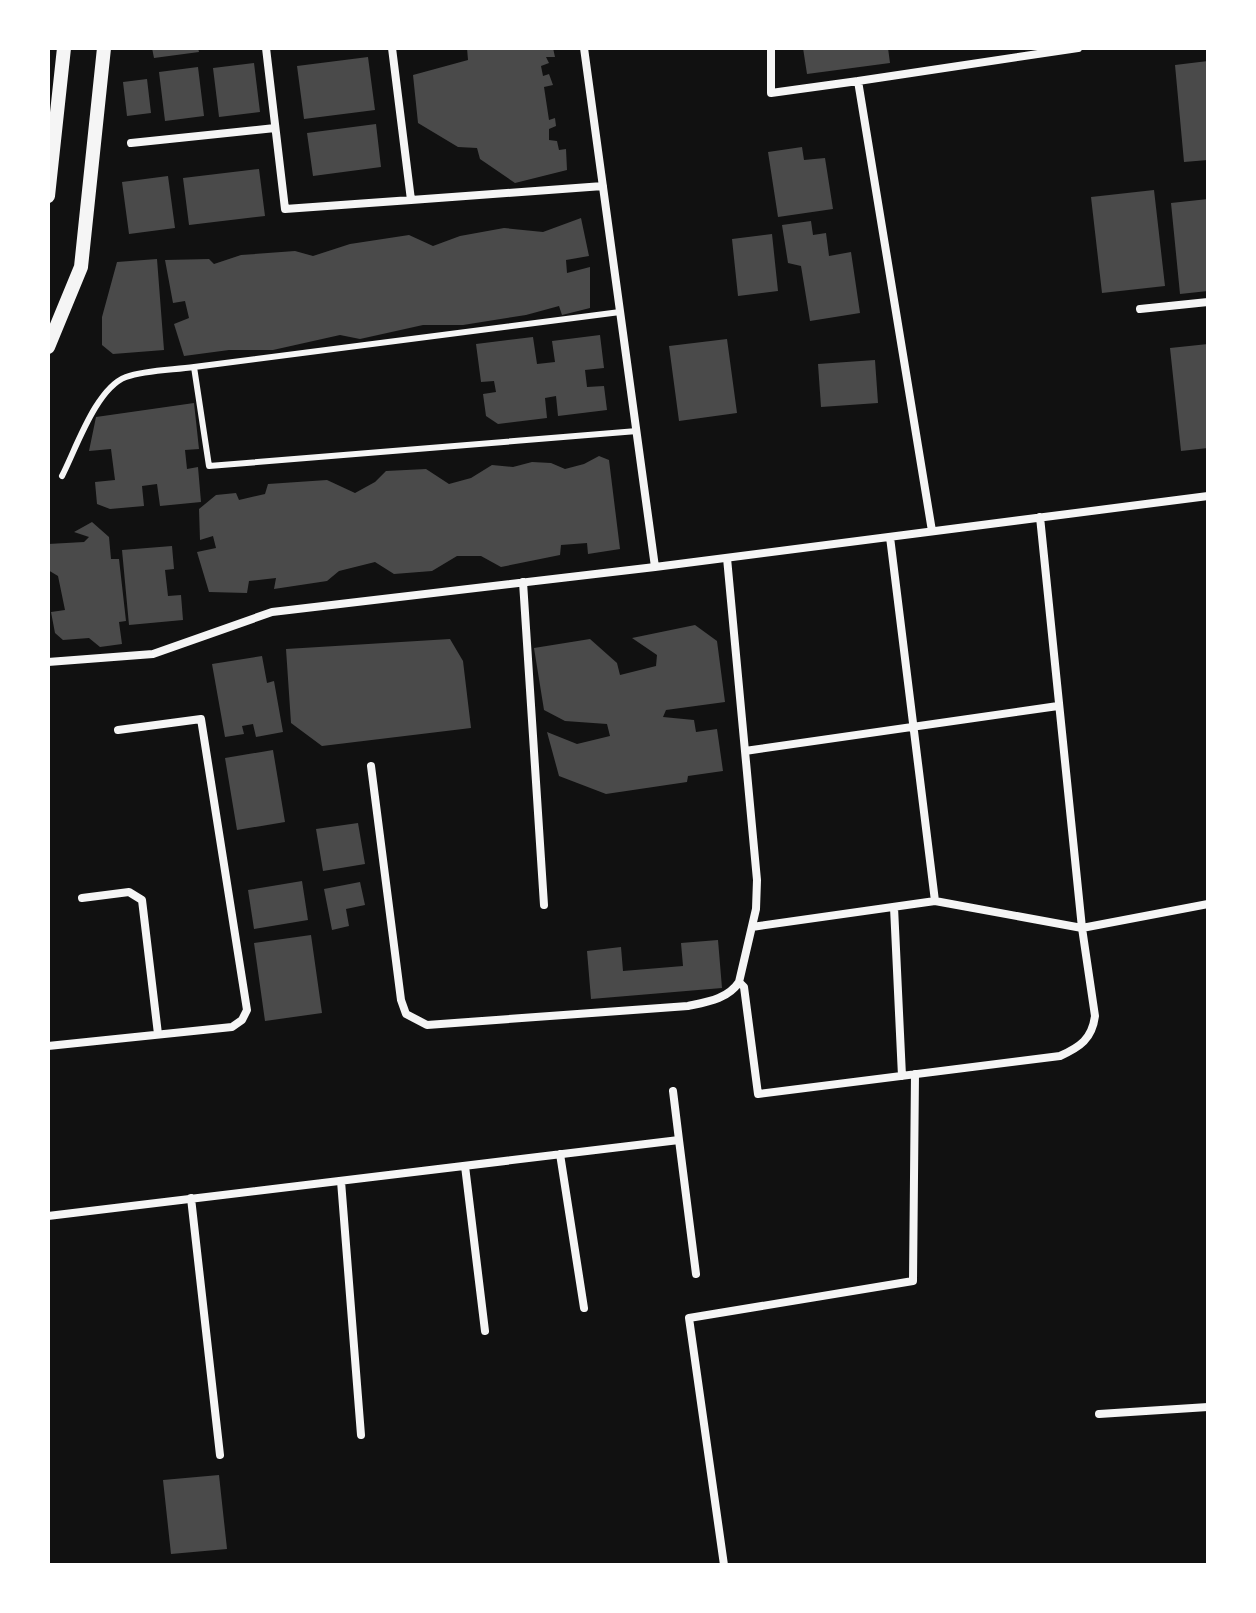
<svg xmlns="http://www.w3.org/2000/svg" width="1256" height="1613" viewBox="0 0 1256 1613" font-family="'PT Sans',sans-serif">
	<style>
		.building { fill: #4a4a4a }
		.lines { fill: none; stroke-linecap: round; stroke-linejoin: round }
		.service { stroke: #f5f5f5; stroke-width: 6 }
		.minor { stroke: #f5f5f5; stroke-width: 8 }
		.tertiary { stroke: #f5f5f5; stroke-width: 14 }
	</style>
	<rect width="100%" height="100%" fill="#111"/>
	<path class="building" d="M 152,48 L 198,48 L 199,52 L 154,58 Z
		M 467,48 L 553,48 L 555,57 L 546,57 L 549,63 L 541,66 L 543,76 L 549,74 L 553,85 L 544,87 L 549,120 L 555,118 L 556,126 L 549,129 L 549,140 L 557,141 L 559,150 L 566,149 L 567,170 L 515,183 L 480,159 L 477,148 L 458,147 L 418,123 L 413,75 L 468,60 Z
		M 803,48 L 888,48 L 890,63 L 807,74 Z
		M 368,57 L 375,110 L 304,119 L 297,66 Z
		M 1208,61 L 1208,160 L 1184,162 L 1175,65 Z
		M 254,63 L 260,112 L 219,117 L 213,68 Z
		M 198,67 L 204,116 L 165,121 L 159,72 Z
		M 147,79 L 151,113 L 127,116 L 123,82 Z
		M 376,124 L 381,167 L 313,176 L 307,133 Z
		M 802,147 L 804,160 L 825,158 L 833,209 L 778,217 L 768,152 Z
		M 259,169 L 265,216 L 189,225 L 183,178 Z
		M 168,176 L 175,228 L 129,234 L 122,182 Z
		M 1154,190 L 1165,286 L 1102,293 L 1091,197 Z
		M 1208,199 L 1208,291 L 1180,294 L 1171,203 Z
		M 581,218 L 589,256 L 566,260 L 567,273 L 590,267 L 590,308 L 562,315 L 559,306 L 526,315 L 463,325 L 423,325 L 360,339 L 340,335 L 273,350 L 229,350 L 184,356 L 174,324 L 189,318 L 185,301 L 173,303 L 165,260 L 209,259 L 214,264 L 241,255 L 295,251 L 313,256 L 350,244 L 409,235 L 433,246 L 460,236 L 504,228 L 543,232 Z
		M 811,221 L 813,235 L 826,233 L 829,256 L 851,252 L 860,313 L 810,321 L 801,266 L 788,263 L 782,225 Z
		M 772,234 L 778,291 L 738,296 L 732,239 Z
		M 157,259 L 164,350 L 113,354 L 102,345 L 102,317 L 117,262 Z
		M 600,335 L 604,368 L 585,370 L 587,387 L 604,386 L 607,410 L 558,416 L 556,396 L 545,398 L 547,418 L 498,424 L 486,416 L 483,394 L 496,392 L 494,381 L 481,382 L 476,344 L 533,337 L 537,364 L 555,362 L 552,341 Z
		M 727,339 L 737,413 L 679,421 L 669,346 Z
		M 1208,344 L 1208,448 L 1181,451 L 1170,348 Z
		M 875,360 L 878,403 L 821,407 L 818,364 Z
		M 194,403 L 199,449 L 185,450 L 187,469 L 198,467 L 201,502 L 160,506 L 157,484 L 142,486 L 144,506 L 110,509 L 97,504 L 95,482 L 115,480 L 111,449 L 89,451 L 96,417 Z
		M 599,456 L 609,460 L 620,549 L 588,554 L 587,543 L 561,545 L 560,555 L 501,567 L 481,556 L 457,556 L 432,571 L 394,574 L 375,562 L 339,571 L 327,581 L 274,589 L 276,578 L 249,581 L 247,593 L 209,592 L 197,552 L 216,548 L 213,536 L 200,540 L 199,509 L 216,495 L 236,493 L 239,500 L 265,494 L 268,484 L 327,480 L 355,493 L 375,482 L 386,471 L 426,469 L 449,484 L 471,478 L 492,465 L 513,467 L 532,462 L 551,463 L 565,469 L 584,464 Z
		M 92,522 L 109,537 L 111,559 L 119,559 L 126,621 L 119,622 L 122,644 L 100,647 L 89,638 L 63,640 L 55,633 L 51,612 L 65,610 L 58,576 L 48,570 L 48,544 L 84,542 L 89,537 L 74,532 Z
		M 172,546 L 174,569 L 165,570 L 168,596 L 181,595 L 183,620 L 129,625 L 122,550 Z
		M 695,625 L 717,641 L 725,702 L 666,710 L 663,717 L 694,720 L 696,732 L 717,729 L 723,771 L 688,776 L 687,782 L 606,794 L 559,776 L 547,732 L 577,744 L 610,736 L 607,724 L 565,721 L 544,710 L 534,648 L 590,639 L 617,663 L 620,675 L 656,666 L 657,655 L 632,638 Z
		M 450,639 L 463,661 L 471,728 L 322,746 L 291,723 L 286,649 Z
		M 262,656 L 267,683 L 274,681 L 283,732 L 256,737 L 253,724 L 242,726 L 244,734 L 225,737 L 212,664 Z
		M 273,750 L 285,822 L 237,830 L 225,758 Z
		M 358,823 L 365,864 L 323,871 L 316,829 Z
		M 302,881 L 308,920 L 254,929 L 248,890 Z
		M 360,882 L 365,905 L 346,909 L 349,926 L 332,930 L 324,889 Z
		M 311,935 L 322,1013 L 265,1021 L 254,943 Z
		M 718,940 L 722,988 L 591,999 L 587,951 L 621,947 L 623,971 L 683,966 L 681,943 Z
		M 219,1475 L 227,1549 L 171,1554 L 163,1480 Z"/>
	<g class="lines">
		<path class="service" d="M 620,312 L 194,367 L 209,466 L 637,431
			M 62,476 C 76,449 96,388 126,377 C 146,370 173,370 194,367"/>
		<path class="minor" d="M 266,48 L 285,209 L 411,200
			M 392,48 L 411,200 L 603,186
			M 584,48 L 655,567
			M 771,48 L 771,93 L 858,81 L 932,531
			M 858,81 L 1078,48
			M 131,143 L 275,128
			M 1140,309 L 1208,302
			M 890,537 L 935,901
			M 727,558 L 757,880 L 756,909 L 739,982
			M 523,582 L 544,905
			M 48,662 L 153,654 L 272,612 L 655,567 L 1208,496
			M 745,751 L 1058,706
			M 371,766 L 401,1000 L 406,1014 L 427,1025 L 688,1006 C 707,1002 728,999 739,982 L 744,987 L 758,1094 L 1060,1056 C 1080,1047 1092,1039 1095,1016 L 1082,928 L 1040,517
			M 82,898 L 129,892 L 142,900 L 158,1034
			M 894,907 L 902,1076
			M 752,927 L 935,901 L 1082,928 L 1208,904
			M 48,1046 L 232,1027 L 242,1020 L 247,1010 L 201,719 L 118,730
			M 679,1140 L 696,1274
			M 560,1154 L 584,1308
			M 465,1166 L 485,1331
			M 341,1181 L 361,1435
			M 191,1198 L 220,1455
			M 48,1216 L 679,1140 L 673,1091
			M 1099,1414 L 1208,1407
			M 724,1565 L 689,1318 L 913,1281 L 915,1074"/>
		<path class="tertiary" d="M 48,196 L 64,48
			M 48,347 L 81,267 L 104,48"/>
	</g>
	<rect width="1256" height="1613" fill="none" stroke="#ffffff" stroke-width="100"/>
</svg>
